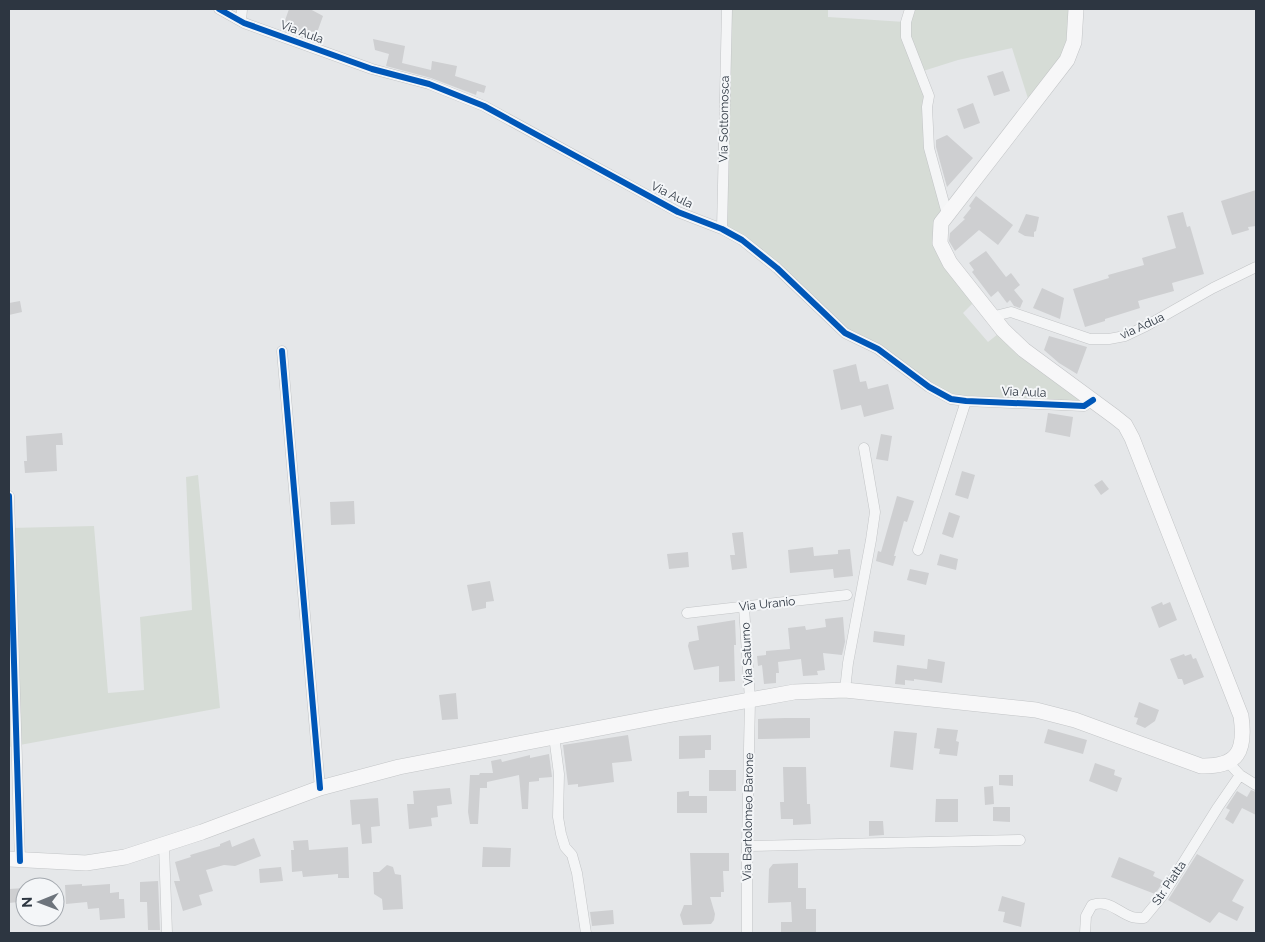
<svg xmlns="http://www.w3.org/2000/svg" width="1265" height="942" viewBox="0 0 1265 942" font-family="Raleway,sans-serif">
	<style>
		.green { fill: #d6dcd6 }
		.building { fill: #cecfd1 }
		.lines { fill: none; stroke-linecap: round; stroke-linejoin: round }
		.street-casing { stroke: #c3c5c7; stroke-width: 11 }
		.secondary-casing { stroke: #c3c5c7; stroke-width: 16 }
		.street { stroke: #f4f5f6; stroke-width: 10 }
		.secondary { stroke: #f7f7f8; stroke-width: 15 }
		.cycleway-casing { stroke: #f4f6f8; stroke-width: 9 }
		.cycleway { stroke: #0057b8; stroke-width: 6 }
		.labels { text-anchor: middle; stroke-width: 4; stroke-linejoin: round; paint-order: stroke }
		.street-label { font-size: 12px; fill: #2d3641; stroke: #f4f6f8 }
	</style>
	<rect width="100%" height="100%" fill="#e5e7e9"/>
	<path class="green" d="M 727,9 L 828,9 L 828,17 L 905,22 L 910,9 L 1076,9 L 1074,42 L 1031,108 L 1012,48 L 958,60 L 920,72 L 929,96 L 927,126 L 947,214 L 940,243 L 978,298 L 963,313 L 988,342 L 1003,330 L 1093,400 L 1084,406 L 951,399 L 845,333 L 777,268 L 722,229 Z
		M 198,475 L 220,708 L 9,747 L 9,714 L 16,714 L 10,528 L 94,526 L 108,693 L 144,690 L 140,617 L 192,610 L 186,477 Z"/>
	<path class="building" d="M 289,9 L 310,9 L 323,16 L 314,41 L 282,29 Z
		M 373,39 L 405,46 L 402,63 L 431,70 L 432,61 L 457,66 L 455,76 L 486,86 L 484,93 L 477,91 L 476,95 L 431,78 L 386,66 L 389,54 L 375,50 Z
		M 1003,71 L 1010,91 L 994,96 L 987,76 Z
		M 973,103 L 980,123 L 964,129 L 957,109 Z
		M 947,135 L 973,158 L 947,187 L 936,147 L 936,140 Z
		M 1256,190 L 1256,226 L 1248,227 L 1249,230 L 1232,235 L 1221,201 Z
		M 976,196 L 1013,225 L 998,245 L 979,230 L 955,251 L 949,241 L 950,233 L 965,219 L 963,218 L 971,208 L 969,206 Z
		M 1183,212 L 1187,227 L 1190,226 L 1204,274 L 1172,283 L 1174,291 L 1138,301 L 1140,308 L 1105,319 L 1105,321 L 1085,327 L 1073,289 L 1109,278 L 1108,275 L 1144,265 L 1142,258 L 1176,248 L 1167,216 Z
		M 1026,214 L 1039,217 L 1036,231 L 1034,232 L 1034,237 L 1025,236 L 1018,232 Z
		M 986,251 L 1006,277 L 1011,273 L 1020,285 L 1014,290 L 1023,301 L 1020,308 L 1014,306 L 1010,300 L 1007,303 L 998,291 L 991,297 L 972,272 L 974,270 L 969,263 Z
		M 1042,288 L 1064,298 L 1060,319 L 1033,308 Z
		M 20,301 L 22,312 L 9,315 L 9,303 Z
		M 1049,336 L 1087,347 L 1077,374 L 1059,363 L 1044,350 Z
		M 856,364 L 860,382 L 866,381 L 868,389 L 888,384 L 894,409 L 864,417 L 861,405 L 841,410 L 833,370 Z
		M 1048,413 L 1073,417 L 1070,437 L 1045,432 Z
		M 62,433 L 63,445 L 56,445 L 57,471 L 25,473 L 24,461 L 27,461 L 26,436 Z
		M 881,434 L 892,436 L 888,461 L 876,459 Z
		M 962,471 L 975,475 L 968,499 L 955,495 Z
		M 1102,480 L 1109,489 L 1101,495 L 1094,485 Z
		M 897,496 L 914,501 L 907,522 L 904,521 L 894,556 L 896,556 L 893,566 L 876,561 L 878,551 L 881,552 Z
		M 354,501 L 355,524 L 331,525 L 330,502 Z
		M 949,512 L 960,516 L 953,538 L 942,534 Z
		M 743,532 L 747,568 L 732,570 L 730,555 L 735,555 L 732,533 Z
		M 813,547 L 814,556 L 838,554 L 838,550 L 850,549 L 853,576 L 834,578 L 833,569 L 790,573 L 788,550 Z
		M 688,552 L 689,567 L 669,569 L 667,554 Z
		M 940,554 L 958,559 L 956,570 L 937,565 Z
		M 910,569 L 929,573 L 926,585 L 907,580 Z
		M 490,581 L 494,601 L 486,602 L 486,608 L 472,611 L 467,585 Z
		M 1162,602 L 1163,605 L 1170,602 L 1177,620 L 1159,628 L 1151,607 Z
		M 843,617 L 845,642 L 842,655 L 823,653 L 825,670 L 817,671 L 818,675 L 803,676 L 801,659 L 778,662 L 779,673 L 776,673 L 776,683 L 764,684 L 762,665 L 758,666 L 757,656 L 766,655 L 766,651 L 790,649 L 788,628 L 805,626 L 806,630 L 826,627 L 825,619 Z
		M 735,620 L 736,645 L 734,645 L 735,681 L 719,682 L 719,666 L 694,670 L 688,646 L 689,642 L 699,640 L 697,626 Z
		M 874,631 L 905,635 L 904,646 L 873,642 Z
		M 1184,654 L 1185,656 L 1191,654 L 1193,659 L 1196,658 L 1204,677 L 1184,685 L 1182,679 L 1178,679 L 1170,659 Z
		M 928,659 L 945,662 L 942,683 L 914,679 L 914,681 L 905,680 L 905,685 L 895,684 L 897,665 L 927,669 Z
		M 456,693 L 458,719 L 442,720 L 439,695 Z
		M 1139,702 L 1159,710 L 1155,721 L 1145,728 L 1136,724 L 1138,718 L 1134,717 Z
		M 785,718 L 810,718 L 810,738 L 758,739 L 758,719 Z
		M 937,728 L 958,730 L 956,741 L 959,742 L 957,756 L 939,754 L 940,749 L 934,748 Z
		M 1048,729 L 1087,740 L 1083,754 L 1044,743 Z
		M 894,731 L 917,733 L 913,770 L 890,767 Z
		M 628,735 L 632,761 L 612,763 L 614,782 L 578,787 L 578,784 L 568,785 L 563,745 Z
		M 711,735 L 711,750 L 705,750 L 705,758 L 679,759 L 679,736 Z
		M 549,754 L 552,777 L 539,778 L 539,781 L 529,782 L 528,809 L 522,809 L 519,775 L 487,782 L 487,788 L 480,788 L 478,824 L 470,824 L 468,812 L 470,775 L 479,775 L 480,773 L 493,773 L 491,761 L 501,759 L 502,762 L 530,755 L 530,758 Z
		M 1095,763 L 1115,770 L 1114,775 L 1122,778 L 1117,792 L 1089,781 Z
		M 783,767 L 806,767 L 807,804 L 810,804 L 811,824 L 793,825 L 793,819 L 781,819 L 780,802 L 784,802 Z
		M 709,770 L 736,770 L 736,791 L 709,791 Z
		M 999,775 L 1013,775 L 1013,786 L 999,785 Z
		M 993,786 L 994,804 L 985,805 L 984,787 Z
		M 450,788 L 452,804 L 437,806 L 438,817 L 431,818 L 432,826 L 409,829 L 407,804 L 414,804 L 413,791 Z
		M 1251,790 L 1256,792 L 1256,815 L 1242,808 L 1233,824 L 1225,819 L 1230,810 L 1226,808 L 1237,791 L 1247,797 Z
		M 689,791 L 689,796 L 707,796 L 707,813 L 677,813 L 677,792 Z
		M 378,798 L 380,826 L 371,827 L 372,843 L 362,844 L 360,824 L 352,825 L 350,800 Z
		M 936,799 L 958,799 L 958,822 L 935,822 Z
		M 993,807 L 1010,807 L 1010,822 L 993,821 Z
		M 869,821 L 883,821 L 884,835 L 869,836 Z
		M 254,838 L 261,856 L 235,866 L 224,865 L 206,870 L 213,891 L 199,895 L 202,905 L 183,911 L 174,881 L 180,881 L 175,862 L 191,857 L 190,855 L 220,846 L 220,844 L 230,840 L 232,847 Z
		M 308,840 L 309,850 L 348,847 L 349,878 L 338,878 L 338,874 L 303,877 L 302,871 L 292,872 L 291,850 L 294,850 L 293,841 Z
		M 483,847 L 511,848 L 510,867 L 482,867 Z
		M 690,853 L 729,853 L 729,871 L 723,871 L 724,892 L 721,892 L 721,897 L 710,897 L 715,914 L 714,920 L 711,924 L 683,925 L 680,915 L 684,905 L 692,905 Z
		M 1197,854 L 1244,880 L 1232,901 L 1244,907 L 1237,921 L 1219,912 L 1210,923 L 1168,900 Z
		M 1119,857 L 1155,872 L 1153,876 L 1164,881 L 1155,894 L 1111,877 Z
		M 798,863 L 798,888 L 806,888 L 806,909 L 816,909 L 816,933 L 781,933 L 781,922 L 792,922 L 791,902 L 768,903 L 769,869 L 773,864 Z
		M 387,865 L 393,867 L 395,874 L 401,875 L 403,909 L 383,910 L 382,899 L 374,894 L 373,872 L 379,872 Z
		M 281,867 L 283,881 L 260,883 L 259,869 Z
		M 158,881 L 160,930 L 148,930 L 147,902 L 140,902 L 140,882 Z
		M 82,884 L 82,886 L 110,884 L 110,893 L 119,892 L 119,899 L 124,899 L 125,918 L 100,920 L 99,908 L 88,909 L 87,902 L 66,904 L 65,885 Z
		M 25,888 L 25,899 L 18,900 L 18,902 L 9,903 L 9,889 Z
		M 1002,896 L 1025,903 L 1021,927 L 1003,922 L 1005,912 L 998,911 Z
		M 613,910 L 614,924 L 592,926 L 590,912 Z"/>
	<g class="lines">
		<defs>
			<path id="street" d="M 219,9 L 244,23 L 372,69 L 429,84 L 484,106 L 678,212 L 722,229 L 742,240 L 777,268 L 845,333 L 878,349 L 929,387 L 951,399 L 966,401 L 1084,406 L 1093,400
				M 910,9 L 906,22 L 906,37 L 929,96 L 927,107 L 929,148 L 947,214
				M 241,21 L 242,9
				M 722,229 L 727,9
				M 991,317 L 1011,312 L 1090,339 L 1109,339 L 1125,336 L 1146,326 L 1213,288 L 1256,267
				M 282,351 L 320,788
				M 9,496 L 20,861
				M 918,550 L 966,401
				M 744,607 L 750,700 L 747,846 L 747,933
				M 687,613 L 847,595
				M 845,690 L 848,663 L 871,540 L 875,512 L 864,448
				M 554,736 L 559,774 L 558,817 L 561,834 L 565,847 L 572,855 L 577,873 L 586,933
				M 1229,763 L 1240,775 L 1256,785
				M 164,845 L 167,933
				M 747,846 L 1020,840
				M 1085,933 L 1086,916 L 1092,905 C 1109,899 1117,912 1132,917 C 1135,918 1140,918 1144,918 L 1163,895 L 1218,807 L 1240,775"/>
			<path id="secondary" d="M 9,859 L 86,863 L 125,857 L 202,832 L 320,788 L 399,767 L 668,715 L 794,692 L 845,690 L 1036,710 L 1075,720 L 1201,766 C 1238,767 1246,751 1241,716 L 1132,438 L 1125,425 L 1115,417 L 1024,350 L 1003,330 L 950,263 L 940,243 L 941,223 L 1067,60 L 1074,42 L 1076,9"/>
		</defs>
		<use href="#street" class="street-casing"/>
		<use href="#secondary" class="secondary-casing"/>
		<use href="#street" class="street"/>
		<use href="#secondary" class="secondary"/>
		<defs>
			<path id="cycleway" d="M 219,9 L 244,23 L 372,69 L 429,84 L 484,106 L 678,212 L 722,229 L 742,240 L 777,268 L 845,333 L 878,349 L 929,387 L 951,399 L 966,401 L 1084,406 L 1093,400
				M 282,351 L 320,788
				M 9,496 L 20,861"/>
		</defs>
		<use href="#cycleway" class="cycleway-casing"/>
		<use href="#cycleway" class="cycleway"/>
	</g>
	<g class="labels">
		<g class="street-label">
			<text transform="translate(302 32) rotate(20)" y="4">Via Aula</text>
			<text transform="translate(724 119) rotate(-89)" y="4">Via Sottomosca</text>
			<text transform="translate(672 195) rotate(26)" y="4">Via Aula</text>
			<text transform="translate(1142 326) rotate(-25)" y="4">via Adua</text>
			<text transform="translate(1024 392) rotate(2)" y="4">Via Aula</text>
			<text transform="translate(767 604) rotate(-6)" y="4">Via Uranio</text>
			<text transform="translate(747 654) rotate(-93)" y="4">Via Saturno</text>
			<text transform="translate(748 817) rotate(-89)" y="4">Via Bartolomeo Barone</text>
			<text transform="translate(1169 883) rotate(-56)" y="4">Str. Piatta</text>
		</g>
	</g>
	<rect width="1265" height="942" fill="none" stroke="#2d3641" stroke-width="20"/>
	<g transform="translate(40 902) rotate(269)"><circle r="24" fill="#f4f6f8" stroke="#a4a9af"/>
	<path d="M0-4L9 19L0 12L-9 19Z" fill="#6d747c"/>
	<text y="-8" font-size="14" font-weight="bold" text-anchor="middle" fill="#2d3641">N</text>
	</g>
</svg>
